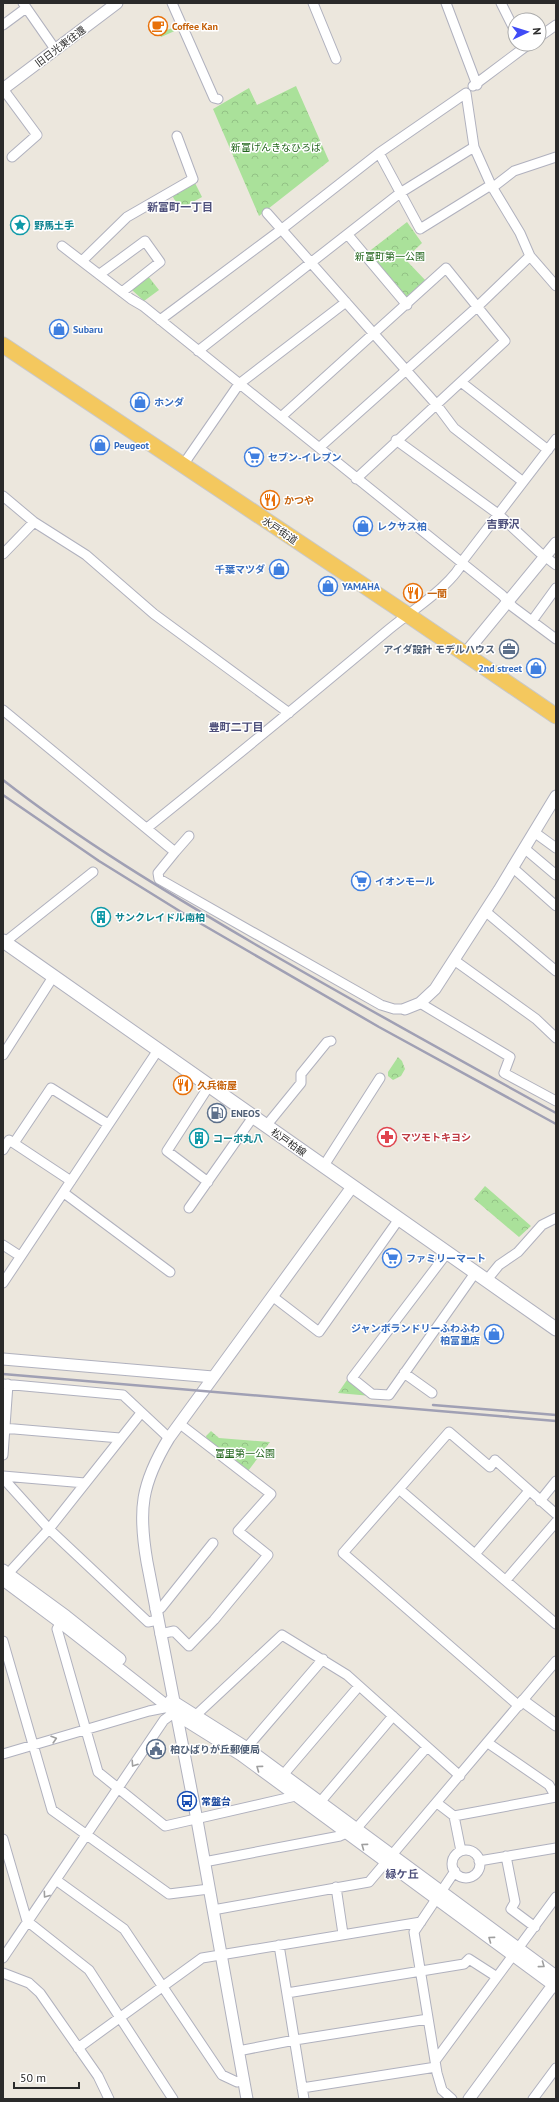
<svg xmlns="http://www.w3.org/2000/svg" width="559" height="2102" viewBox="0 0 559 2102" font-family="'PT Sans','Noto Sans JP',sans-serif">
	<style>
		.forest { fill: url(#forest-crowns) }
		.garden { fill: #aae19a }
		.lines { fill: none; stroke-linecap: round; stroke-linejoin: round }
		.minor-casing { stroke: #b0b1be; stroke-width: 11 }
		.tertiary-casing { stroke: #b0b1be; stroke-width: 13 }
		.secondary-casing { stroke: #b0b1be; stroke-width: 15 }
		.trunk-casing { stroke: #c8c8c8; stroke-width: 17 }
		.minor { stroke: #fff; stroke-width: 9 }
		.tertiary { stroke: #fff; stroke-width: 11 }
		.secondary { stroke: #fff; stroke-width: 13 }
		.trunk { stroke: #f4c85e; stroke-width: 15 }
		.rail { stroke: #a0a0b4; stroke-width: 2.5 }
		.oneway { stroke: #9f9f9f }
		.labels { text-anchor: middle; stroke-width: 3; stroke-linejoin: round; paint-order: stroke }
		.food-label { font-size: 10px; font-weight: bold; fill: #c56008; stroke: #fff; text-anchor: start }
		.street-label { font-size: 10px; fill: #2a2a2a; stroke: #fff }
		.park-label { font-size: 10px; fill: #22661c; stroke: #fff }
		.culture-label { font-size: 10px; font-weight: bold; fill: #0d838f; stroke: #fff; text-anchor: start }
		.shop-label { font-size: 10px; font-weight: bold; fill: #366cbe; stroke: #fff; text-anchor: start }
		.service-label { font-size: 10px; font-weight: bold; fill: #4e5e75; stroke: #fff; text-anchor: start }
		.health-label { font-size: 10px; font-weight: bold; fill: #be3a42; stroke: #fff; text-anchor: start }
		.transit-label { font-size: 10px; font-weight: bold; fill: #164399; stroke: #fff; text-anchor: start }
		.neighbourhood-label { font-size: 11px; font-weight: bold; fill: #4c4e7a; stroke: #fff }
	</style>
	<defs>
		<pattern id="forest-crowns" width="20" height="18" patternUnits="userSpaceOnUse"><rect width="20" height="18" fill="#aae19a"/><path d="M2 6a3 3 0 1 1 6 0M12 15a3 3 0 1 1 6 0" fill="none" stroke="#92c185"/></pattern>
	</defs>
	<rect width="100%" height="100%" fill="#ece7dd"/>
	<path class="forest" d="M 296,86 L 329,161 L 259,216 L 213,109 L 249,88 L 257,105 Z
		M 193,179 L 202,197 L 180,209 L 170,192 Z
		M 407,222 L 422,243 L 405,259 L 427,282 L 410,298 L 406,298 L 367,253 Z
		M 148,276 L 159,290 L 144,301 L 132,290 Z
		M 398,1057 L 402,1061 L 405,1069 L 401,1076 L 393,1080 L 388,1076 L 388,1072 Z
		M 485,1186 L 531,1226 L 519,1237 L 474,1199 Z
		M 347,1380 L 371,1396 L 338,1393 Z
		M 211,1431 L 219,1438 L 270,1442 L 248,1471 L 207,1440 L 206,1436 Z"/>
	<path class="garden" d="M 175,27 L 177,30 L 161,37 L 159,33 Z"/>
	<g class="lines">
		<defs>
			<path id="minor" d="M 23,3 L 55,49
				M 172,3 L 214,98 L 218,99
				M 313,3 L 336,59
				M 446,3 L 477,85
				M 501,3 L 515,31
				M 3,25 L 26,8
				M 539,37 L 556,25
				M 473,86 L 529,44
				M 3,89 L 37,135 L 12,157
				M 379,153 L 420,229 L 491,185
				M 492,188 L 514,171 L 556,157
				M 267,213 L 436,404 L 454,428 L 522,481
				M 348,235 L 407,305
				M 62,246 L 131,299 L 143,306 L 502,595 L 513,607 L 556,639
				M 82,261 L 127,217 L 193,179 L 177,136
				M 100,274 L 145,241 L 160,262 L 122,292
				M 160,320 L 282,229 L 379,153 L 466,93 L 474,147 L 491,185 L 520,233 L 530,256 L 556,286
				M 198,351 L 400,193 L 474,147
				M 461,382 L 548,450
				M 281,417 L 446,268 L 505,341 L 356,479
				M 396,440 L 498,514 L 539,552 L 556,565
				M 320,447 L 477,307 L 530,256
				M 183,465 L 239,384 L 346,302
				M 3,496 L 34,522 L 86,555 L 154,614 L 289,713
				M 3,554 L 34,522
				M 532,621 L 556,588
				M 3,710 L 175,852 L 158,873 L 159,879 L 381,1005 L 394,1009 L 405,1009
				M 147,828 C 228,763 307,698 387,631 C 408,613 455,584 464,559 L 556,439
				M 534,832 L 556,848
				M 524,848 L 556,875
				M 175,852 L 189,836
				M 512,867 L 556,906
				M 485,911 L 556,971
				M 5,942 L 93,872
				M 454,960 L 536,1019 L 556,1038
				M 420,1003 L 510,1057 L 504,1073 L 556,1101
				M 3,1055 L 53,977
				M 266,1126 L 301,1083 L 301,1074 L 327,1042 L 331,1041
				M 14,1143 L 51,1088 L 108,1124
				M 3,1150 L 9,1140 L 71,1181
				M 323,1167 L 380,1078
				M 208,1182 L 167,1151 L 209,1086
				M 64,1193 L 170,1272
				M 189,1208 L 253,1117
				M 3,1245 L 20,1256
				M 447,1253 L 352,1378 L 372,1394 L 389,1395 L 475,1273
				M 486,1281 L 499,1265 L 518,1252 L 542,1225 L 556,1218
				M 3,1283 L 158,1050
				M 272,1296 L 319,1332 L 399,1219
				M 404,1373 L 432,1393
				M 3,1384 L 123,1395 L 169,1438
				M 3,1428 L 120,1438
				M 3,1455 L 8,1384
				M 3,1476 L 85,1483
				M 3,1478 L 49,1529 L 148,1622 L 158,1620
				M 399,1489 L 556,1624
				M 540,1501 L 556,1481
				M 475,1554 L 529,1491
				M 4,1578 L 49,1529 L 141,1413
				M 506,1580 L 556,1522
				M 155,1609 L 161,1608 L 213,1543
				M 64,1618 L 57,1629 L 98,1772 L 165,1826 L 300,1795
				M 160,1634 L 174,1631 L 189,1646 L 214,1620 L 268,1555 L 238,1531 L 271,1494 L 180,1424
				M 3,1641 L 52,1810 L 169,1894 L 209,1889
				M 519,1706 L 343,1553 L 449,1432 L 490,1467 L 495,1460 L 556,1514
				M 195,1716 L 282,1635 L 347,1675 L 460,1776
				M 488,1743 L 549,1785 L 556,1797
				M 243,1752 L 323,1659
				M 3,1754 L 149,1711 L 169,1707
				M 283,1775 L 359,1686
				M 437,1803 L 454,1816 L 556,1797
				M 316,1807 L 393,1716
				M 454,1816 L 461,1851
				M 3,1839 L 27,1921 L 89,1970 L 173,2099
				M452 1864a14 14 0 1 1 28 0a14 14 0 1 1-28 0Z
				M 506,1856 L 515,1902 L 511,1909 L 535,1927
				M 479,1861 L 556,1848
				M 204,1862 L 340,1836 L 356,1829 L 427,1747
				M 56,1880 L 124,1929 L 222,2075 L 237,2082 L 243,2080
				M 336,1887 L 343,1934
				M 213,1910 L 369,1882 L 556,1661
				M 279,1945 L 304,2099
				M 3,1958 L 164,1720 L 175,1712
				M 3,1973 L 29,1983 L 40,1993 L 98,2076 L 109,2099
				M 287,1993 L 464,1964 L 469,1959 L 497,1977
				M 78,2048 L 202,1958 L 421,1922
				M 238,2051 L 295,2040 L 428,2019
				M 435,2061 L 556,1897
				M 302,2088 L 436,2067
				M 452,2099 L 442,2090 L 437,2073 L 414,1932 L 455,1871
				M 533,2099 L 556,2068"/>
			<path id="tertiary" d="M 3,89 L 117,3
				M 464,655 L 556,543
				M 405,1009 L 420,1003 L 435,989 L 499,890 L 556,796
				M 3,1359 L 213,1377
				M 3,1570 L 66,1616 L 120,1659
				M 3,1580 L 61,1623 L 185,1720 L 241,1755 L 556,1987
				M 171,1700 L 247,1748 L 556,1976
				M 523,1701 L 556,1725
				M 247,2099 L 197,1820 L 147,1562 C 138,1510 141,1484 169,1438 L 352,1187
				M 469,2099 L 556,1981"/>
			<path id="secondary" d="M 3,941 L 556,1329"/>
			<path id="trunk" d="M 3,345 L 408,615 L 556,716"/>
		</defs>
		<use href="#minor" class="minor-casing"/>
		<use href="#tertiary" class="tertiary-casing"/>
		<use href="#secondary" class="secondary-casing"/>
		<use href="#trunk" class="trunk-casing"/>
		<use href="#minor" class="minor"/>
		<use href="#tertiary" class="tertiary"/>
		<use href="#secondary" class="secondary"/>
		<use href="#trunk" class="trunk"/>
		<path class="rail" d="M 3,780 C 81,841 168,893 253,943 C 353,1001 454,1057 556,1113
			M 3,795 L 99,861 L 186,915 L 379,1027 L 556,1124
			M 3,1374 L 556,1421
			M 433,1405 L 556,1415"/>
	</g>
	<defs><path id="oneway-chevron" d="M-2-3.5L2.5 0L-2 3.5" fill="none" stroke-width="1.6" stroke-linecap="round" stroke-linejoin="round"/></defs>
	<g class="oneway">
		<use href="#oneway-chevron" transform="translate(54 1739) rotate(-17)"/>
		<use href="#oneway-chevron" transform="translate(134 1764) rotate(124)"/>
		<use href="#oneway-chevron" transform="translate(259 1768) rotate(-144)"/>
		<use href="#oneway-chevron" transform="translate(364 1846) rotate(-144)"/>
		<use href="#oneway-chevron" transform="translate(46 1895) rotate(126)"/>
		<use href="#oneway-chevron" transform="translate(491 1939) rotate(-144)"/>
		<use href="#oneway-chevron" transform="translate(542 1965) rotate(36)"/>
	</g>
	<defs>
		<symbol id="cafe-ring" viewBox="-11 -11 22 22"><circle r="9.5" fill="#fff" stroke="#e8710a" stroke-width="1.5"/><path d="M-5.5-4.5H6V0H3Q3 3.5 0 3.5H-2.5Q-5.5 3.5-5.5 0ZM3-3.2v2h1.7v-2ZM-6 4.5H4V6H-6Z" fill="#e8710a"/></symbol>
		<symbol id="sight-ring" viewBox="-11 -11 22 22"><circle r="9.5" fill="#fff" stroke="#0f9aa8" stroke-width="1.5"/><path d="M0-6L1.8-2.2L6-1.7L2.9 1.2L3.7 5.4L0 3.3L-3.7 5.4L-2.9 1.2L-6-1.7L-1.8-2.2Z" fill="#0f9aa8"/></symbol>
		<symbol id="shop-ring" viewBox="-11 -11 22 22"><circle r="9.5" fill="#fff" stroke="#3f7fe0" stroke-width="1.5"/><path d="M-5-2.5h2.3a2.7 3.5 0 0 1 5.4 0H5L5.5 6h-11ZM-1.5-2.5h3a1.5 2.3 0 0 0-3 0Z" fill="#3f7fe0"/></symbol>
		<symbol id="supermarket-ring" viewBox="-11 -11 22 22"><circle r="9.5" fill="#fff" stroke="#3f7fe0" stroke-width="1.5"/><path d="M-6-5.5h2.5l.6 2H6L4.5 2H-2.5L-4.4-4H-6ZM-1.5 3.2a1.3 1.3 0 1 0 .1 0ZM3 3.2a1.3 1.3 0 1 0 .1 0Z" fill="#3f7fe0"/></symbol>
		<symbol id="restaurant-ring" viewBox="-11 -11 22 22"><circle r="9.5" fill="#fff" stroke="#e8710a" stroke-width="1.5"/><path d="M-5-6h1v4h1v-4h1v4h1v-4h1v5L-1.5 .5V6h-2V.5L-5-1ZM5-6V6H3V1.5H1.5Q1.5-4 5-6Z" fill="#e8710a"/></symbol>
		<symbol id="office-ring" viewBox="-11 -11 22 22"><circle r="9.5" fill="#fff" stroke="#5c6f8a" stroke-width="1.5"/><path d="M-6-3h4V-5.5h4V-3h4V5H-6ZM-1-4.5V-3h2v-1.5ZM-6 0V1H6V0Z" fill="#5c6f8a"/></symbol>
		<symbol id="building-ring" viewBox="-11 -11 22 22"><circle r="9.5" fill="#fff" stroke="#0f9aa8" stroke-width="1.5"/><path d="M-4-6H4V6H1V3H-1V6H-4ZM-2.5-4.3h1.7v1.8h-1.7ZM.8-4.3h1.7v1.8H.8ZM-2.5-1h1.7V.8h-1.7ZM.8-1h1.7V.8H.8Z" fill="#0f9aa8"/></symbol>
		<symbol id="fuel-ring" viewBox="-11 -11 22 22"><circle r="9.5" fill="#fff" stroke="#5c6f8a" stroke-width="1.5"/><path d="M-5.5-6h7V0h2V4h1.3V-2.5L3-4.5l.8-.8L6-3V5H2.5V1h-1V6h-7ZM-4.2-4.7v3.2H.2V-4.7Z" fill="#5c6f8a"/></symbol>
		<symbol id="pharmacy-ring" viewBox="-11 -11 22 22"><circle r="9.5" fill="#fff" stroke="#e0444e" stroke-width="1.5"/><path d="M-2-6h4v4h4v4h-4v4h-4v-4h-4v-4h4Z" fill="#e0444e"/></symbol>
		<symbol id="civic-ring" viewBox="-11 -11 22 22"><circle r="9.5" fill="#fff" stroke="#5c6f8a" stroke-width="1.5"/><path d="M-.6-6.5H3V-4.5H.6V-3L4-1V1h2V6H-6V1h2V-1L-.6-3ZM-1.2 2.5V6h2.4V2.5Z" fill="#5c6f8a"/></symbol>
		<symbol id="bus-ring" viewBox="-11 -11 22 22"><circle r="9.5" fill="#fff" stroke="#1a4fb4" stroke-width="1.5"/><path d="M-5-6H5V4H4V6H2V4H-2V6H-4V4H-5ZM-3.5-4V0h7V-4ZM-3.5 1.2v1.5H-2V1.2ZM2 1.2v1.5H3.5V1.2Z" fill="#1a4fb4"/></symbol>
	</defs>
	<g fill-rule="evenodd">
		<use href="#cafe-ring" x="147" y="15" width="22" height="22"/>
		<use href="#sight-ring" x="9" y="214" width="22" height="22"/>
		<use href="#shop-ring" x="48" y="318" width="22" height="22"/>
		<use href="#shop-ring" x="129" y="391" width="22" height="22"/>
		<use href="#shop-ring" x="89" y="434" width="22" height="22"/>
		<use href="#supermarket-ring" x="243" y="446" width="22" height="22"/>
		<use href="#restaurant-ring" x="259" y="489" width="22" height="22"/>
		<use href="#shop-ring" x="352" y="515" width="22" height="22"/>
		<use href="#shop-ring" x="268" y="558" width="22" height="22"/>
		<use href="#shop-ring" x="317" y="575" width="22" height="22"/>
		<use href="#restaurant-ring" x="402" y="582" width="22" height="22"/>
		<use href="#office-ring" x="498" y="638" width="22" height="22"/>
		<use href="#shop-ring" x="525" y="657" width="22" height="22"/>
		<use href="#supermarket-ring" x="350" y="870" width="22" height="22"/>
		<use href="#building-ring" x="90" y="906" width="22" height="22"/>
		<use href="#restaurant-ring" x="172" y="1074" width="22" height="22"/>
		<use href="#fuel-ring" x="206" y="1102" width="22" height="22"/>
		<use href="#pharmacy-ring" x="376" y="1126" width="22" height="22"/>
		<use href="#building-ring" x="188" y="1127" width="22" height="22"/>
		<use href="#supermarket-ring" x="381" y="1247" width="22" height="22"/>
		<use href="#shop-ring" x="483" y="1323" width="22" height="22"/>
		<use href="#civic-ring" x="145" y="1738" width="22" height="22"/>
		<use href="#bus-ring" x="176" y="1790" width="22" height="22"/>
	</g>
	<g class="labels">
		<g class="food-label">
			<text x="172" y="30">Coffee Kan</text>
			<text x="284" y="504">かつや</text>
			<text x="427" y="597">一蘭</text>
			<text x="197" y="1089">久兵衛屋</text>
		</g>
		<g class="street-label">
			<text transform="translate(60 46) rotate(-37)" y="4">旧日光東往還</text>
			<text transform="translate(280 530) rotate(34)" y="4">水戸街道</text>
			<text transform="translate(289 1142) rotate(35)" y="4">松戸柏線</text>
		</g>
		<g class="park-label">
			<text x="276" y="151">新富げんきなひろば</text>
			<text x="390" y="260">新富町第一公園</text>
			<text x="245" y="1457">富里第一公園</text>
		</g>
		<g class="culture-label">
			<text x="34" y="229">野馬土手</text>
			<text x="115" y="921">サンクレイドル南柏</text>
			<text x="213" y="1142">コーポ丸八</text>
		</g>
		<g class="shop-label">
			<text x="73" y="333">Subaru</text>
			<text x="154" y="406">ホンダ</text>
			<text x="114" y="449">Peugeot</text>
			<text x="268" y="461">セブン-イレブン</text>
			<text x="377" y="530">レクサス柏</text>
			<text x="265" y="573" text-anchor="end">千葉マツダ</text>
			<text x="342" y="590">YAMAHA</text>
			<text x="522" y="672" text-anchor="end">2nd street</text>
			<text x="375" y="885">イオンモール</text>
			<text x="406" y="1262">ファミリーマート</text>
			<text x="480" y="1332" text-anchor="end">ジャンボランドリーふわふわ<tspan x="480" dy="12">柏富里店</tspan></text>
		</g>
		<g class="service-label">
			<text x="495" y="653" text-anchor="end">アイダ設計 モデルハウス</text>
			<text x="231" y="1117">ENEOS</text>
			<text x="170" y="1753">柏ひばりが丘郵便局</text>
		</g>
		<g class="health-label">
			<text x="401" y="1141">マツモトキヨシ</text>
		</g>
		<g class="transit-label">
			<text x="201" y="1805">常盤台</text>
		</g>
		<g class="neighbourhood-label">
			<text x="180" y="211">新富町一丁目</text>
			<text x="503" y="528">吉野沢</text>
			<text x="236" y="731">豊町二丁目</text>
			<text x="402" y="1878">緑ケ丘</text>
		</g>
	</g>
	<rect width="559" height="2102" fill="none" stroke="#2a2a2a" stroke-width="8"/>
	<g transform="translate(527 32) rotate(86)"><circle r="19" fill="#ffffff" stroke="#aaaaaa"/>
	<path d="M0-3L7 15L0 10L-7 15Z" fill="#404bf6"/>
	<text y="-6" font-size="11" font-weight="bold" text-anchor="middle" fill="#2a2a2a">N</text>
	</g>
	<path d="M14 2082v6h65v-6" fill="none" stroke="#2a2a2a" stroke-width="2"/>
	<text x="20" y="2082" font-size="12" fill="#2a2a2a" stroke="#ffffff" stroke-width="3" paint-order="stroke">50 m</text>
</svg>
